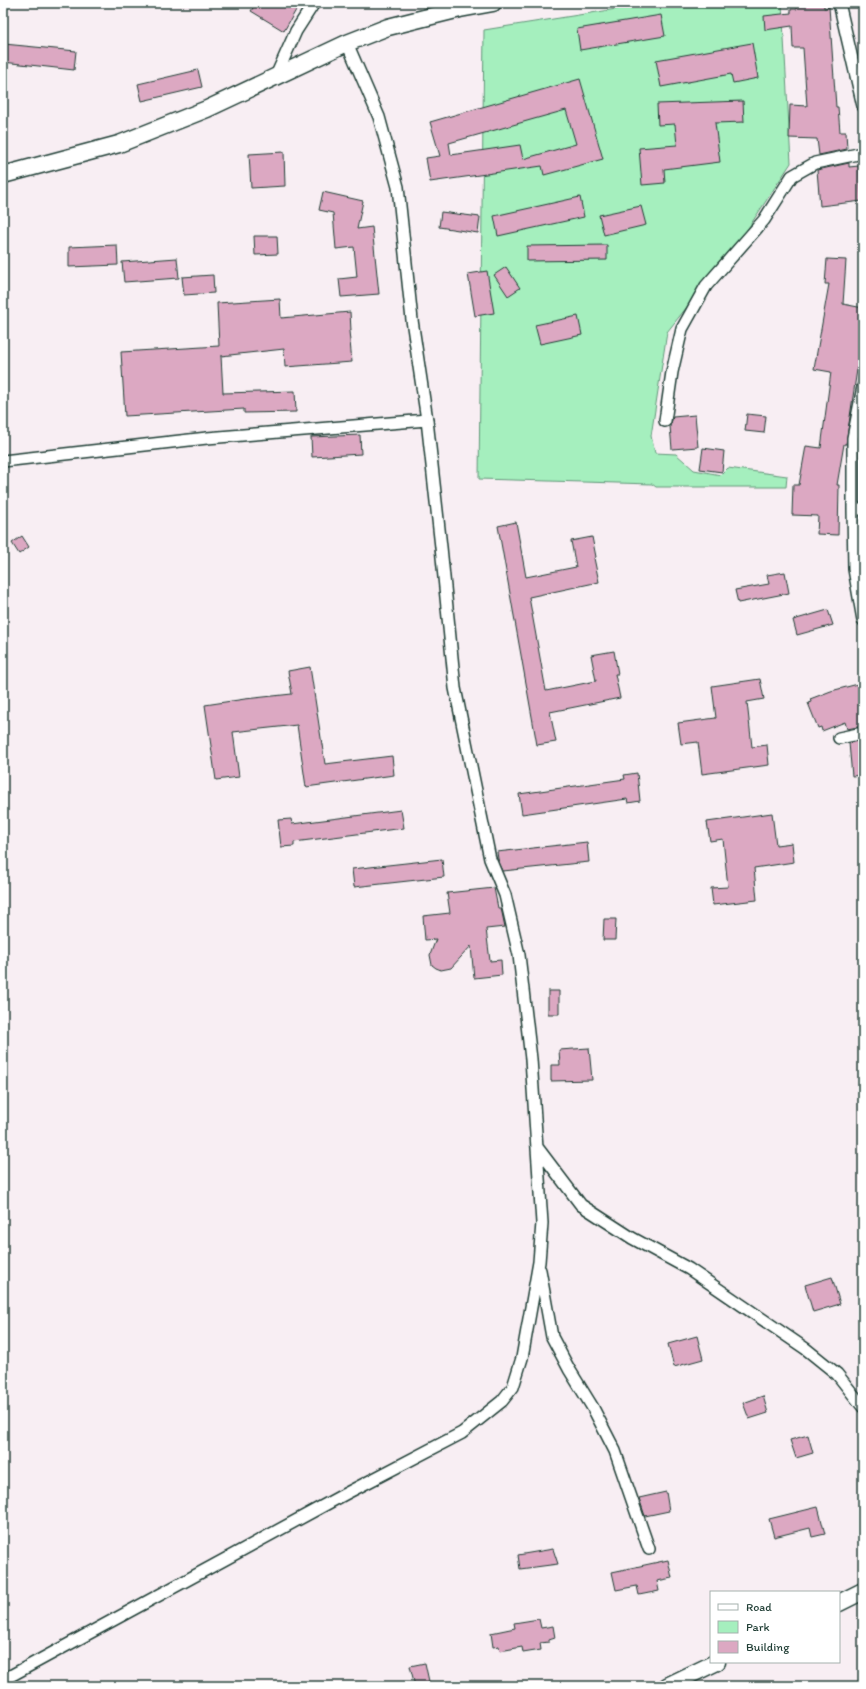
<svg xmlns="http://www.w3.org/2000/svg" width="866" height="1689" viewBox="0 0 866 1689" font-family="Itim,sans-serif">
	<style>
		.green { fill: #a5efbe; stroke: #629679 }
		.building { fill: #dca8c2; stroke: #1f3d34; fill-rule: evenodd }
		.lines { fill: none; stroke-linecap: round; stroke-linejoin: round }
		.street-casing { stroke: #1f3d34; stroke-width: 14 }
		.secondary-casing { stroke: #1f3d34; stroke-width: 19 }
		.street { stroke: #fff; stroke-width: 11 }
		.secondary { stroke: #fff; stroke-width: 16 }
	</style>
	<rect width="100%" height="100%" fill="#f8eef3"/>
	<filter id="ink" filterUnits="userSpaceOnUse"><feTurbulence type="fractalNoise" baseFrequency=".025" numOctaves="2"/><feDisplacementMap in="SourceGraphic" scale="8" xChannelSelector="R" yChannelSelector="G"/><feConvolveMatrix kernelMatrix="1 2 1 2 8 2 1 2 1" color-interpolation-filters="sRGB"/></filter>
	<g filter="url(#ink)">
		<path class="green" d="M 654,3 L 782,3 L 791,163 L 739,242 L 667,332 L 651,436 L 655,453 L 676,454 L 694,470 L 721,475 L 728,468 L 787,476 L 786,487 L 656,487 L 652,484 L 479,479 L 484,30 Z"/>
		<path class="building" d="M 256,3 L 300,3 L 284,31 L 251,11 Z
			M 797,3 L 824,3 L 824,8 L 829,7 L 836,107 L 838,107 L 840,132 L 846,132 L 847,149 L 819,155 L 817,139 L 789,138 L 790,105 L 807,106 L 803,48 L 793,48 L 792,26 L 765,30 L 764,16 L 791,13 L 791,9 L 797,9 Z
			M 661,15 L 665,36 L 580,50 L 577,29 Z
			M 752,43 L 758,78 L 733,83 L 731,74 L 661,87 L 656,60 Z
			M 4,44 L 76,51 L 74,70 L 3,62 Z
			M 198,70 L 202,87 L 142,101 L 138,84 Z
			M 580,79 L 603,159 L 544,175 L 542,166 L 430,182 L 426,158 L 440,156 L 430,122 ZM 566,110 L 576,144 L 523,159 L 520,145 L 451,155 L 449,143 Z
			M 743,101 L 744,122 L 715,123 L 720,162 L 664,169 L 665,183 L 642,185 L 639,148 L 677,145 L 675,124 L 658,125 L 657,104 Z
			M 284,152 L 285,186 L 251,188 L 249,154 Z
			M 849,163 L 849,167 L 859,166 L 862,201 L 820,206 L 817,170 Z
			M 323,192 L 363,201 L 357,229 L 372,227 L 379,294 L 341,297 L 339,279 L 357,277 L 354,247 L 336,249 L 333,213 L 319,210 Z
			M 580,197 L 584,217 L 498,236 L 494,216 Z
			M 641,206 L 646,225 L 604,235 L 599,215 Z
			M 441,212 L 480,217 L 478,233 L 439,227 Z
			M 254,236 L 277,236 L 278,254 L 255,255 Z
			M 117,245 L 118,265 L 69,267 L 69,247 Z
			M 607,245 L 607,260 L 527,261 L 527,246 Z
			M 177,258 L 179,278 L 124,282 L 122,262 Z
			M 827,259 L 846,260 L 843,304 L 863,308 L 863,329 L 846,444 L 844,444 L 837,485 L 839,485 L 838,535 L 817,534 L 818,516 L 792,515 L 793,485 L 799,485 L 806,446 L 821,448 L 831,372 L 814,369 L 829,284 L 825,284 Z
			M 506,267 L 520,288 L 508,296 L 494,275 Z
			M 487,271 L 494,313 L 475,316 L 468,274 Z
			M 213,275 L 214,293 L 184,295 L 182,277 Z
			M 280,299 L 281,318 L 350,312 L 351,331 L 349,331 L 352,362 L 285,367 L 284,349 L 221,356 L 223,393 L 295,391 L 296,412 L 244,413 L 244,409 L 125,416 L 121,352 L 219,346 L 217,303 Z
			M 578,316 L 582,335 L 540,344 L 535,325 Z
			M 747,414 L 766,416 L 764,433 L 745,431 Z
			M 695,415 L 698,447 L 672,449 L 670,426 L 673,417 Z
			M 360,435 L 361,454 L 312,457 L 311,437 Z
			M 703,448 L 724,451 L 722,472 L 700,469 Z
			M 516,522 L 526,577 L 576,567 L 571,541 L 592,537 L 596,557 L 594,558 L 599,582 L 529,597 L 546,691 L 596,681 L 591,655 L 614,651 L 618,674 L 615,674 L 620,698 L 550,712 L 556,742 L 537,745 L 498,526 Z
			M 22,536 L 29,547 L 19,554 L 12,543 Z
			M 785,572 L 789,593 L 738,603 L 735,590 L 769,584 L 767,575 Z
			M 828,610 L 833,625 L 797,635 L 793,620 Z
			M 310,667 L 325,764 L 392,756 L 394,775 L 306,787 L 297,725 L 233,732 L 239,777 L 216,780 L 205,705 L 245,699 L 292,694 L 288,671 Z
			M 760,679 L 764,699 L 747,702 L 752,747 L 767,745 L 769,765 L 702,774 L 698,742 L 681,744 L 678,723 L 716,718 L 712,686 Z
			M 858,684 L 860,691 L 863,691 L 863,726 L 847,729 L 845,722 L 822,731 L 821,727 L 818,728 L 808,703 L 811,702 L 810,699 L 831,691 Z
			M 863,740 L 863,775 L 852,776 L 849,743 Z
			M 637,773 L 640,801 L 628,803 L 627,799 L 522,814 L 519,794 L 625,779 L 624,775 Z
			M 401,810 L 404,828 L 294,842 L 294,846 L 281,847 L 278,820 L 291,819 L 292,824 Z
			M 772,813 L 776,845 L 792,843 L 794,862 L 754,868 L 757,900 L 713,905 L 711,888 L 728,887 L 723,839 L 710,841 L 707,822 Z
			M 587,842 L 589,862 L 503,871 L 498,859 L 497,852 Z
			M 442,859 L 444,877 L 354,887 L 352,869 Z
			M 494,888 L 498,908 L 501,908 L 505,927 L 486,929 L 490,961 L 501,960 L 502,975 L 474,978 L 471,946 L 451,968 L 441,970 L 436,968 L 432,965 L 430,955 L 436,939 L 425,940 L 423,916 L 450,913 L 447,893 Z
			M 604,919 L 616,919 L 615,940 L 603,940 Z
			M 548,991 L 559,991 L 559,1014 L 548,1014 Z
			M 589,1048 L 592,1080 L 551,1081 L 551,1065 L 560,1065 L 559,1050 Z
			M 832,1277 L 840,1304 L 813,1312 L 805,1285 Z
			M 697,1336 L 703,1359 L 674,1367 L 668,1344 Z
			M 763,1396 L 768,1413 L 749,1419 L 743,1403 Z
			M 808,1435 L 813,1453 L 796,1458 L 790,1440 Z
			M 666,1492 L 669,1511 L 645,1516 L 639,1498 Z
			M 818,1507 L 825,1534 L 812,1537 L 810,1528 L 774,1537 L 769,1519 Z
			M 553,1549 L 558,1564 L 520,1569 L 518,1555 Z
			M 668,1560 L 672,1578 L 657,1581 L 659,1591 L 639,1595 L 637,1586 L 616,1590 L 612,1572 Z
			M 539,1619 L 541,1628 L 553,1626 L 555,1638 L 549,1640 L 549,1642 L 540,1643 L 541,1650 L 523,1653 L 522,1647 L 500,1651 L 499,1646 L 493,1647 L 491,1633 L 515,1628 L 514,1623 Z
			M 425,1663 L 430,1686 L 415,1686 L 410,1666 Z"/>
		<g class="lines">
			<defs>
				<path id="street" d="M 839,3 L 863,106
					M 276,76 L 296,31 L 314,3
					M 863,387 L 853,438 L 853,509 L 854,569 L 863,620
					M 665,421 L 672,372 L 682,329 L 706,286 L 764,220 L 792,176 L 815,163 L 863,153
					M 3,461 L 207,438 L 427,420
					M 853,509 L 863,509
					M 839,738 L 863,733
					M 537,1147 L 581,1205 L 632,1238 L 689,1269 L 806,1349 L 837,1374 L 863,1407
					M 540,1270 L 552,1337 L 569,1369 L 593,1408 L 615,1451 L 649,1549
					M 3,1680 L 345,1494 L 462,1433 L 502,1401 L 513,1387 L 522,1358 L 539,1262 L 542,1223 L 531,1059 L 519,955 L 505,895 L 490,859 L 455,688 L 441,547 L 427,420 L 412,320 L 398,187 L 379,117 L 347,43"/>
				<path id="secondary" d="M 3,175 L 119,144 L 207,109 L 347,43 L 388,27 L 460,9 L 493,3
					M 839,1603 L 863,1591
					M 667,1686 L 717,1662"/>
			</defs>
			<use href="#street" class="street-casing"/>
			<use href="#secondary" class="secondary-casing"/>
			<use href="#street" class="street"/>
			<use href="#secondary" class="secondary"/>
		</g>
	</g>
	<rect width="866" height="1689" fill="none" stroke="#fff" stroke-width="16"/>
	<rect x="8" y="8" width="850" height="1673" fill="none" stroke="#1f3d34" stroke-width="1.5" filter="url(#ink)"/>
	<rect x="710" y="1591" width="130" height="72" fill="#ffffff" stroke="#a5b1ae"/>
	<rect x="718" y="1604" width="20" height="6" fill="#ffffff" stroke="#a5b1ae"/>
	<text x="746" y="1611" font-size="12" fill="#1f3d34">Road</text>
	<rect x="718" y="1621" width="20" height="12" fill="#a5efbe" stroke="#a5b1ae"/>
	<text x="746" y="1631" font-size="12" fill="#1f3d34">Park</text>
	<rect x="718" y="1641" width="20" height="12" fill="#dca8c2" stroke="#a5b1ae"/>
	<text x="746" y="1651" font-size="12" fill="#1f3d34">Building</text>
</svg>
